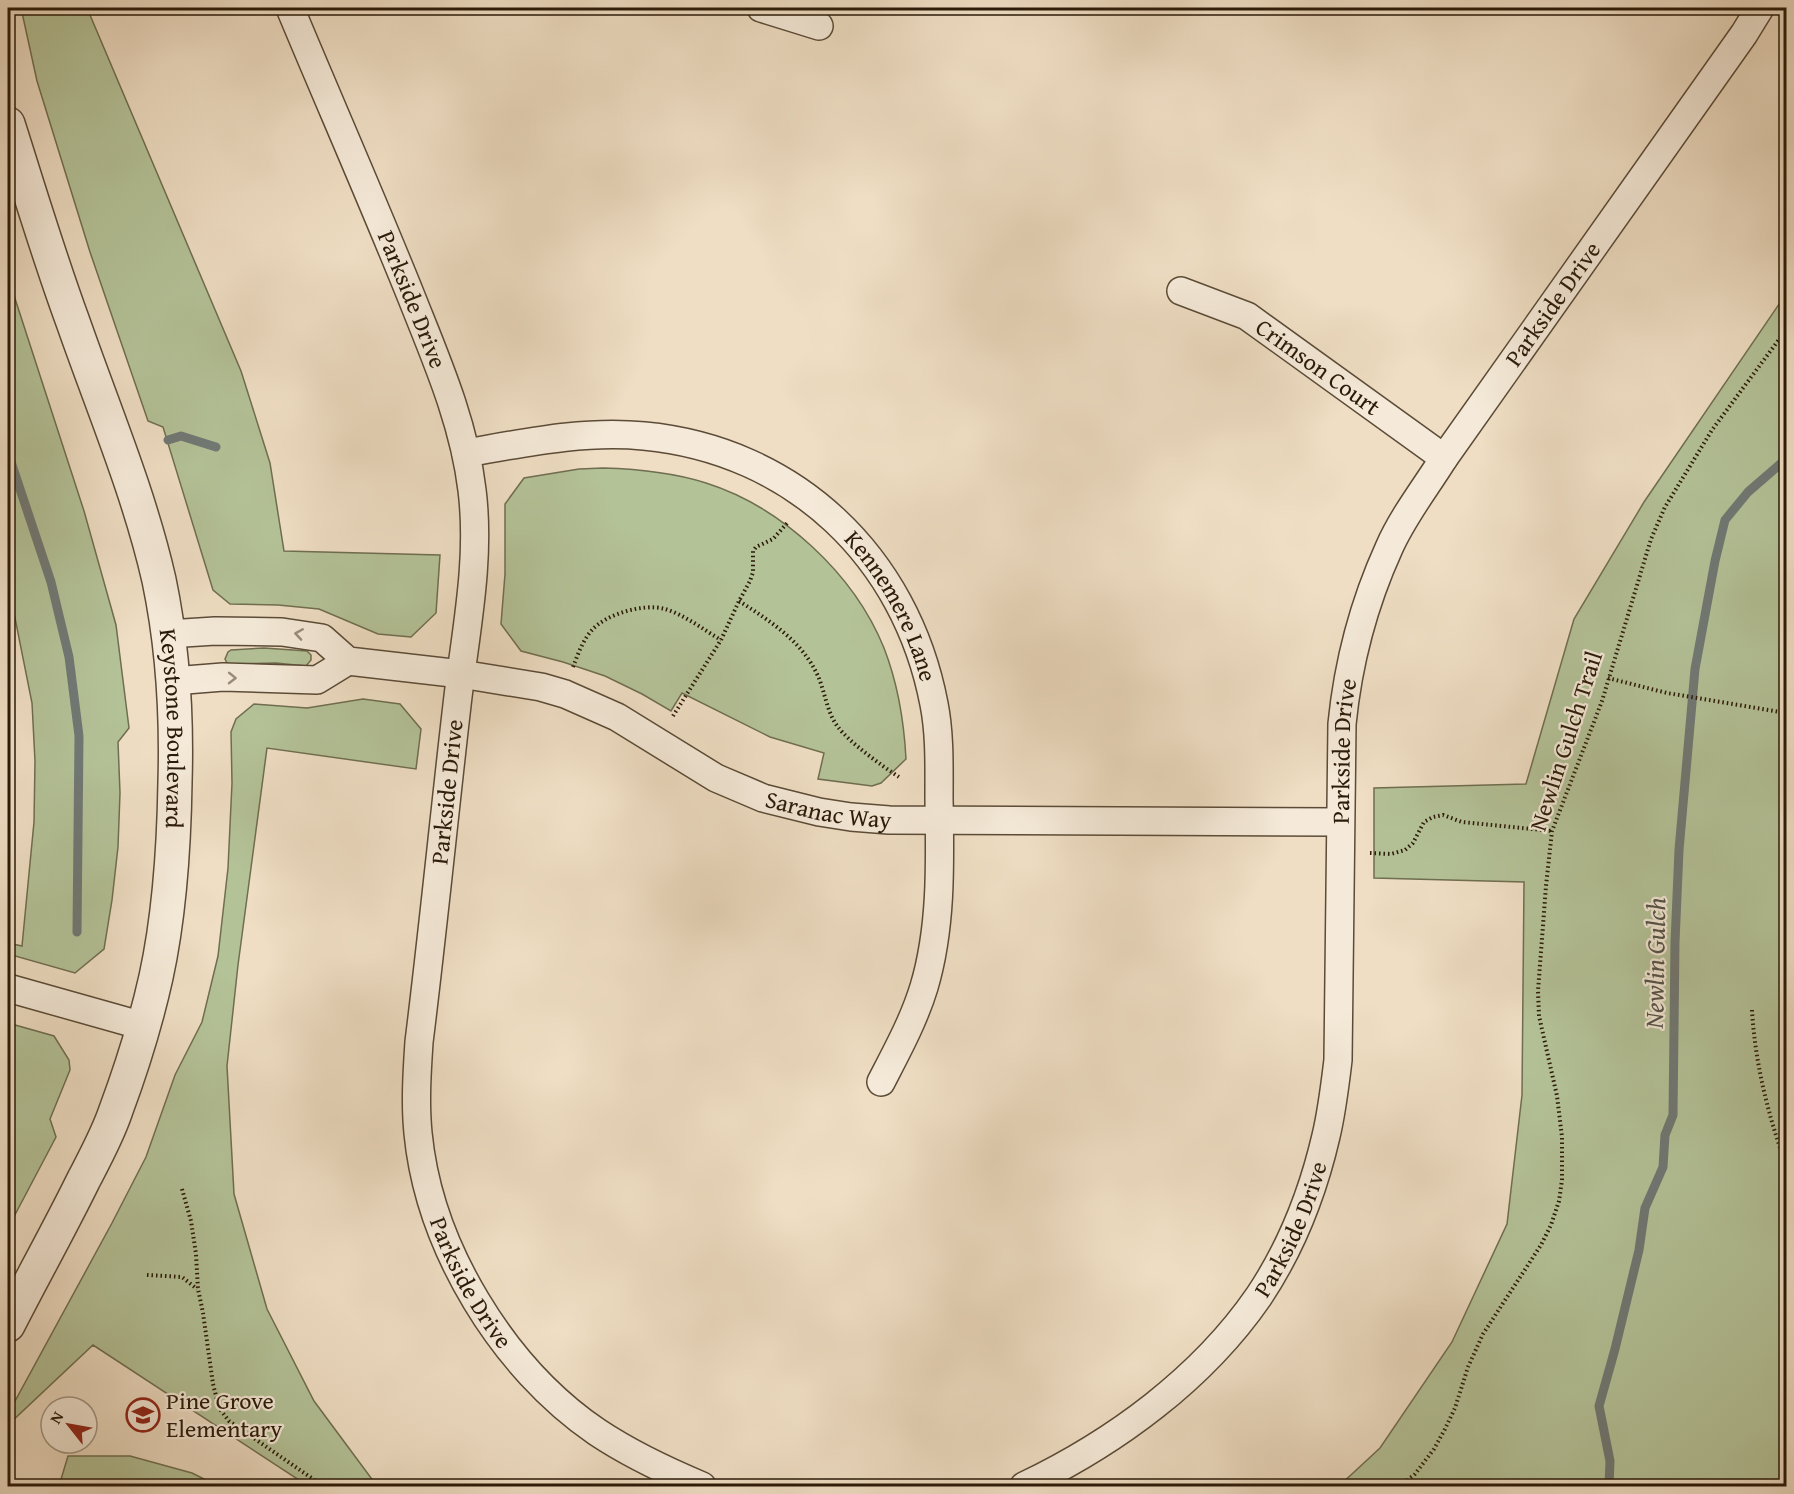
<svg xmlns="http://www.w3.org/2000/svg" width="1794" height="1494" viewBox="0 0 1794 1494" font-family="'Gentium Book Plus',serif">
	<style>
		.green { fill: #b4c298; stroke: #6f6e50; stroke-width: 1.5 }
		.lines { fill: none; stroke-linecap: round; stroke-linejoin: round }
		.stream { stroke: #707975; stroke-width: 9 }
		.minor-casing { stroke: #5b4b37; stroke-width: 30 }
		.tertiary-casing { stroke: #5b4b37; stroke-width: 36 }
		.path { stroke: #2a1a08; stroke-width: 4; stroke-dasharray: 1.5 3; stroke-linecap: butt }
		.minor { stroke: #f5ead9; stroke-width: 27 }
		.tertiary { stroke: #f5ead9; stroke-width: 33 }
		.oneway { stroke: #9a8c7b }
		.labels { text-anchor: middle; stroke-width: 4.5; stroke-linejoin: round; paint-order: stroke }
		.street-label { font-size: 24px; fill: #2a1a08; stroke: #f5ead9 }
		.poi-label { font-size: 24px; fill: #2a1a08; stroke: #f5ead9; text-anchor: start }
		.water-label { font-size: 26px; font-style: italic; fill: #535248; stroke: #f5ead9 }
	</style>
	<rect width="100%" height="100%" fill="#efdec4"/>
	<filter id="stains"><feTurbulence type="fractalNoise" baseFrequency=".00333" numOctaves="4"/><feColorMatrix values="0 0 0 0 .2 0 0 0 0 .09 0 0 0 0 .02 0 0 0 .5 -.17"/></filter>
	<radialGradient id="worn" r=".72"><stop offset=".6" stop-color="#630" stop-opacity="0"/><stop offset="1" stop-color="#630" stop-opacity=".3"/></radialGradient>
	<path class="green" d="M 21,8 L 87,8 L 241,371 L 270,463 L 284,551 L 440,555 L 436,613 L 411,637 L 378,634 L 319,609 L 278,605 L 230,604 L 213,590 L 163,427 L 148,421 L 90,252 L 37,81 Z
		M 8,277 L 84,511 L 116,625 L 129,728 L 118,742 L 120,793 L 118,847 L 112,900 L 104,949 L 75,973 L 8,954 L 8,943 L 22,946 L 34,822 L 35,761 L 32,703 L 8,583 Z
		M 1786,294 L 1786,1486 L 1339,1486 L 1380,1448 L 1452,1342 L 1507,1224 L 1522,1095 L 1524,882 L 1374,878 L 1374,788 L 1526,784 L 1574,619 L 1644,502 Z
		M 603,468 C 638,469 672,472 706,483 C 782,507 854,574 884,648 C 898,684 904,721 906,759 L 881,783 L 872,786 L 818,779 L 824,753 L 770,737 L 682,693 L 671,711 L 642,694 L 605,676 L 563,662 L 521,651 L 501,624 L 505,574 L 505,504 L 524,478 L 579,469 Z
		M 264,648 L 307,651 L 311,655 L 311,660 L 306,666 L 276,663 L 232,664 L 227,663 L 225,659 L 228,652 L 231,650 Z
		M 363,699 L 400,704 L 421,729 L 416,769 L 267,748 L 238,965 L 227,1066 L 234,1194 L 267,1309 L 314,1401 L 377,1486 L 308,1486 L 93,1345 L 10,1423 L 8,1420 L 8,1414 L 112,1223 L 146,1157 L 175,1075 L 202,1022 L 218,956 L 228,868 L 232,783 L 231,732 L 236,719 L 254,704 L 307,708 Z
		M 8,1023 L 54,1036 L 69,1060 L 70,1070 L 50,1119 L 56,1137 L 8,1228 Z
		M 68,1456 L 130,1456 L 192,1473 L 218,1486 L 59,1486 Z"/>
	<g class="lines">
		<path class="stream" d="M 168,440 L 181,436 L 216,447
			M 8,453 L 51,582 L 69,657 L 79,736 L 77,932
			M 1609,1486 L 1610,1461 L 1599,1406 L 1615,1349 L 1639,1250 L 1645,1208 L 1663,1167 L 1665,1135 L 1673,1115 L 1675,942 L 1679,850 L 1695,669 L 1715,561 L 1725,520 L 1748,492 L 1786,459"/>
		<defs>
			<g id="minor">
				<path id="s1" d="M 290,8 C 330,104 372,199 411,296 C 436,359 464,422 472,490 C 481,562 465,634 457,705 C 444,817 433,930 419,1042 C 417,1072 415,1103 418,1133 C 429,1247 503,1368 597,1432 C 630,1454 666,1471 702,1486"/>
				<path d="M 761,8 L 819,26"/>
				<path id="s2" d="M 1181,291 L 1247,316 L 1444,458"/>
				<path id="s3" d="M 466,453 C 524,443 584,430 644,436 C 794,450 906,557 934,704 C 940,734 939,767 939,798 C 940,861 942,927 924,987 C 914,1020 897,1051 881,1082"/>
				<path id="s4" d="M 168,634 L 215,631 L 282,632 L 322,638 L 348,661 L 461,674 L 541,687 L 565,694 L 617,717 L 716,778 L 763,798 L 819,812 L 851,817 L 889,820 L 1340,822"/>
				<path d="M 173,681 L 223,677 L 317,680 L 348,661"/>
				<path d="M 8,988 L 143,1026"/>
				<path id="s5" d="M 1024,1486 C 1114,1443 1202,1379 1259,1296 C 1291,1248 1313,1192 1326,1136 C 1332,1111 1335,1085 1338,1060 L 1342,724 C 1348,664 1364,603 1389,548 C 1403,516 1426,487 1444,458 L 1744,34 L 1760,8"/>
			</g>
			<g id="tertiary">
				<path id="s6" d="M 8,124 C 29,190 49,257 73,322 C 103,408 139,492 159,580 C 173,647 177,714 175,782 C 174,847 170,913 156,977 C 146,1022 132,1067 116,1110 C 108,1134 96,1156 84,1179 C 60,1228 33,1276 8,1325"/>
			</g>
		</defs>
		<use href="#minor" class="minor-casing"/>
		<use href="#tertiary" class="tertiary-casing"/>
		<path class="path" d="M 739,601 C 770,621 802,641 818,676 C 825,692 827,713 838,727 C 849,742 882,766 899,777
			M 573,667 C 578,654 583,640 592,630 C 606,614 644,603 665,609 C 685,615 704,630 721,640
			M 1608,678 L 1667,693 L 1786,713
			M 673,716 L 721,640 L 739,601 L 750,581 L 753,572 L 753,551 L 756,547 L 773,539 L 789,521
			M 1370,853 L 1391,854 L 1405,850 L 1413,843 L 1424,822 L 1433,817 L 1443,815 L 1462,822 L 1552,831
			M 1752,1010 C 1755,1063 1768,1115 1786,1165
			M 182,1189 L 191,1221 L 196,1254 L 198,1289 L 203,1313 L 213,1384 L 219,1408 L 229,1421 L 323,1486
			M 147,1275 L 182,1277 L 197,1289
			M 1400,1486 L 1415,1474 L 1434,1449 L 1445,1429 L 1455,1408 L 1468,1367 L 1483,1334 L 1541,1245 L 1551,1225 L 1559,1201 L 1562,1180 L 1562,1137 L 1557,1096 L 1539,1016 L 1538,991 L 1546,886 L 1552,831 L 1602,701 L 1651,539 L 1665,507 L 1712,430 L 1786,330"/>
		<use href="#minor" class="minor"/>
		<use href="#tertiary" class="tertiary"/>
	</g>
	<defs><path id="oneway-chevron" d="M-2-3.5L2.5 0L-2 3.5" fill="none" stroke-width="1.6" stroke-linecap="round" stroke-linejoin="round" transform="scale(1.5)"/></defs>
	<g class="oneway">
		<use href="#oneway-chevron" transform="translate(299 634) rotate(-171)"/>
		<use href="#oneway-chevron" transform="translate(232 678) rotate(1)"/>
	</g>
	<defs>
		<symbol id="school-ring" viewBox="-11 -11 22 22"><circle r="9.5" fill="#f5ead9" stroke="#8f2418" stroke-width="1.5"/><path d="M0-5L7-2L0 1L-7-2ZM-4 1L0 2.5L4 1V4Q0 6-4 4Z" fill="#8f2418"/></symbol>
	</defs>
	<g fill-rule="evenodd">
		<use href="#school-ring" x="124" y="1396" width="38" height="38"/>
	</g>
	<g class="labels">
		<g class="street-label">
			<text dy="8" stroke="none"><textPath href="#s1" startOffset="316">Parkside Drive</textPath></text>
			<text dy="8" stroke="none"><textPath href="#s5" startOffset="1370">Parkside Drive</textPath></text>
			<text dy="8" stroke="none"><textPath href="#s2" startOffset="158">Crimson Court</textPath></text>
			<text dy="8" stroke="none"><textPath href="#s3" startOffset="496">Kennemere Lane</textPath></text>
			<text dy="8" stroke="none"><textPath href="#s6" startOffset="630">Keystone Boulevard</textPath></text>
			<text transform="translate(1566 741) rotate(-72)" y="8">Newlin Gulch Trail</text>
			<text dy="8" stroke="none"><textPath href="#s5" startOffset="866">Parkside Drive</textPath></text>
			<text transform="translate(447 792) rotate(-84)" y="8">Parkside Drive</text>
			<text dy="8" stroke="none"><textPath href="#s4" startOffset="700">Saranac Way</textPath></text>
			<text dy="8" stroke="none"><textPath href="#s5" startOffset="380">Parkside Drive</textPath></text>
			<text dy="8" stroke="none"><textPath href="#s1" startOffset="1323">Parkside Drive</textPath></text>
		</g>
		<g class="poi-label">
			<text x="166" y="1409">Pine Grove<tspan x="166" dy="28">Elementary</tspan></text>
		</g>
		<g class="water-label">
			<text transform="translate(1655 963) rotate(-89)" y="9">Newlin Gulch</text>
		</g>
	</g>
	<rect width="1794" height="1494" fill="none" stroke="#efdec4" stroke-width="30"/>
	<rect x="9" y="9" width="1776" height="1476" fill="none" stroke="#2a1a08" stroke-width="3"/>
	<rect x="15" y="15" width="1764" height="1464" fill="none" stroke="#2a1a08" stroke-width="1.5"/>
	<g transform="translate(69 1425) rotate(301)"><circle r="28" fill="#f5ead9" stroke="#a49785" stroke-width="1.5"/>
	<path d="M0-4.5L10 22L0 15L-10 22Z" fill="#8f2418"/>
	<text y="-9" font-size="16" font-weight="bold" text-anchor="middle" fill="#2a1a08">N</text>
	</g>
	<rect width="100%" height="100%" filter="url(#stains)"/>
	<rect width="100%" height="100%" fill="url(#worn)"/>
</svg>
